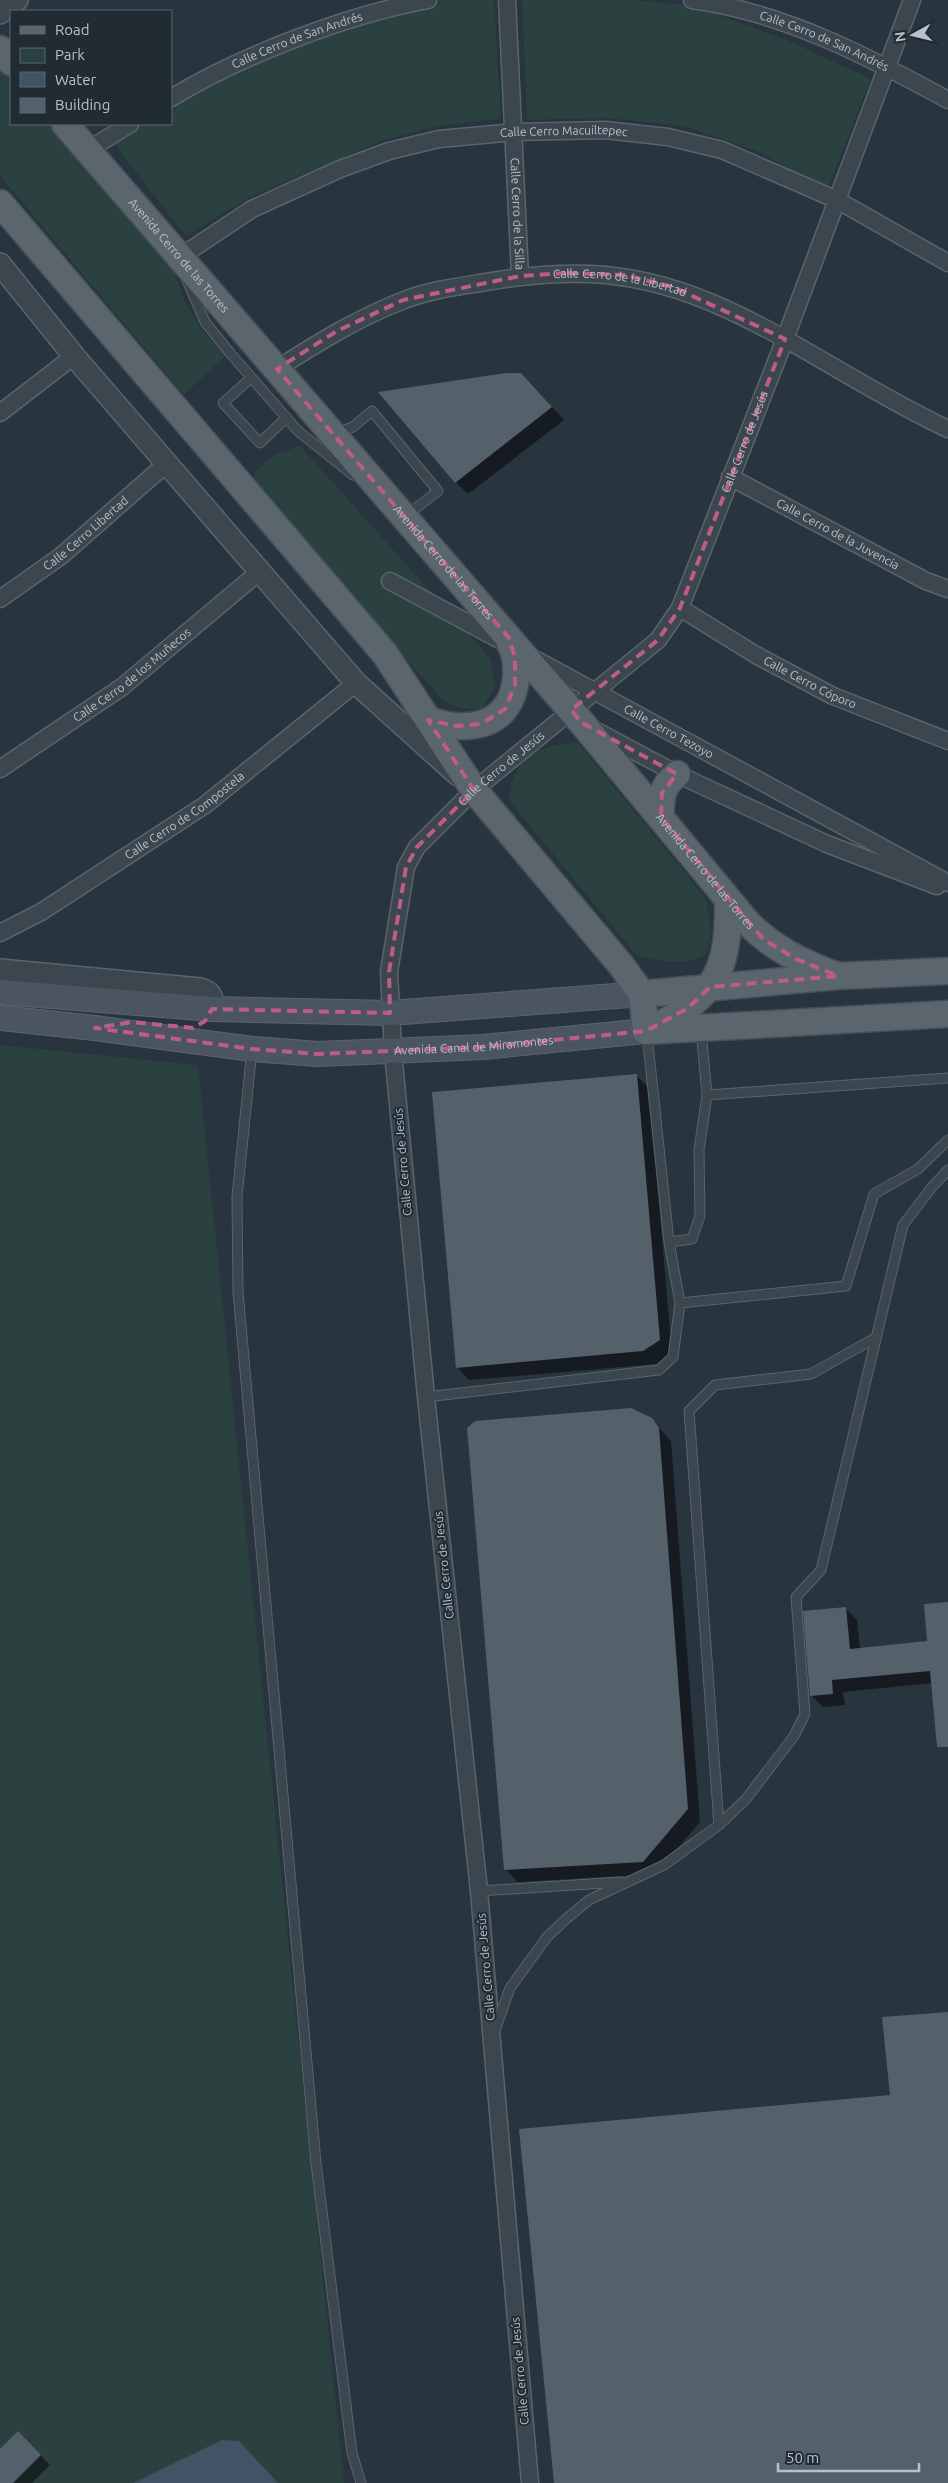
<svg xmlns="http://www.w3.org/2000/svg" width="948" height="2483" viewBox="0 0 948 2483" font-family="Ubuntu,sans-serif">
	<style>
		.green { fill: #2b4140 }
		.water { fill: #405465 }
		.shadow { fill: #0007 }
		.building { fill: #54616b }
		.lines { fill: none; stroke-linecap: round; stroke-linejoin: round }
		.service-casing { stroke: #5a646c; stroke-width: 11 }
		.minor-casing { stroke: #5a646c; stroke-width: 19 }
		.tertiary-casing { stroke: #5a646c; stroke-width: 24 }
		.secondary-casing { stroke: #5a646c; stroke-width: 26 }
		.primary-casing { stroke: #454f57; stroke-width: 29 }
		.service { stroke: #3c464e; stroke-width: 9 }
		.minor { stroke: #3c464e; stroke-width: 16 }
		.tertiary { stroke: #3c464e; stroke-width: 21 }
		.secondary { stroke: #4b5560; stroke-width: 24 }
		.primary { stroke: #5a656e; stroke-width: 26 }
		.marked { fill: none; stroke: #be5c87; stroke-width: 4; stroke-dasharray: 10 6; stroke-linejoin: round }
		.labels { text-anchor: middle; stroke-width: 4; stroke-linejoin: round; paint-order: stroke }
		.street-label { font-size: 12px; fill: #b8c1c9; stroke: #212b33 }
	</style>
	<rect width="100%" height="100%" fill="#28343e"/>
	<path class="green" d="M 416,0 L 494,0 L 501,119 L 437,126 L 384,140 L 246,199 L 186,236 L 110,139 L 131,124 L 171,124 L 171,95 Z
		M 522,0 L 632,0 L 694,6 L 784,39 L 871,79 L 827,190 L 759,152 L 685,126 L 606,118 L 527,120 Z
		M 0,57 L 11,70 L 11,124 L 56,124 L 170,259 L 183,298 L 199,326 L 225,356 L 184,395 L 0,176 Z
		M 300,446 L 491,659 L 495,688 L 482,709 L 462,708 L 444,701 L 254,488 L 255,471 L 276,454 Z
		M 577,742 L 706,898 L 711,931 L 710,944 L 705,955 C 685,966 658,961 637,956 L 508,799 C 520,751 529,749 577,742 Z
		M 0,1045 L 198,1065 L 344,2483 L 0,2483 Z"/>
	<path class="water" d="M 222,2440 L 239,2441 L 278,2483 L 133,2483 Z"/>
	<path class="shadow" d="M 533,387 L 564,420 L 468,494 L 456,482 Z
		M 636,1075 L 649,1088 L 672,1353 L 656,1364 L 469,1380 L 457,1367 Z
		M 651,1419 L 671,1441 L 700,1822 L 656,1874 L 518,1882 L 505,1869 Z
		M 948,1603 L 948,1739 L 932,1683 L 843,1692 L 845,1705 L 823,1707 L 811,1695 L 846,1609 L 857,1620 L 860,1649 L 928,1642 Z
		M 18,2433 L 50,2465 L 32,2483 L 0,2483 L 0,2451 Z"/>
	<path class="building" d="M 506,373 L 521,373 L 552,407 L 455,483 L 378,392 Z
		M 637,1074 L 660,1340 L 643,1351 L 456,1368 L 432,1092 Z
		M 631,1408 L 652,1418 L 659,1428 L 688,1809 L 643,1862 L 504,1870 L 467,1428 L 475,1421 Z
		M 948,1602 L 948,1747 L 937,1747 L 930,1671 L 832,1680 L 833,1694 L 810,1696 L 803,1611 L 846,1607 L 850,1649 L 927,1641 L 924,1604 Z
		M 948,2012 L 948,2483 L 554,2483 L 519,2129 L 890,2095 L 882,2017 Z
		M 18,2431 L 41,2455 L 13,2483 L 0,2483 L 0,2449 Z"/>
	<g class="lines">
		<defs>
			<path id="service" d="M 186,278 L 205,322 L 230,353 L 298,431 L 353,475
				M 251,378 L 223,403 L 260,443 L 286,418
				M 335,433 L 353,427 L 372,411 L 438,491 L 407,515
				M 252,1049 L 237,1197 L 238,1292 L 316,2163 L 352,2453 L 361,2483
				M 707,1095 L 948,1078
				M 669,1242 L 692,1239 L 700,1216 L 699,1150 L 707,1095 L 701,1030
				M 680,1303 L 846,1286 L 874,1194 L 918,1169 L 948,1140
				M 426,1397 L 659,1370 L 673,1357 L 680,1303 L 669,1242 L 647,1034
				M 719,1825 L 689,1411 L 715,1385 L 811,1374 L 875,1338
				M 479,1891 L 621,1882
				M 494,2033 L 510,1988 L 547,1937 L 566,1919 L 589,1900 L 664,1865 L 719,1825 L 746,1799 L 794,1736 L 805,1714 L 796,1597 L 821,1570 L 903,1225 L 932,1187 L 948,1170"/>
			<g id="minor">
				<path id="s1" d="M 507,0 L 520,276"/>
				<path id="s2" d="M 692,0 C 783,12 869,57 948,100"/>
				<path id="s3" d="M 171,98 C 242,55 347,15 428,0"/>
				<path d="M 88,150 L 130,124"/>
				<path id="s4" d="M 180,257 L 252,209 L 340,169 L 389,151 L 439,139 L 515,132 L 605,130 L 668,137 L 722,150 L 837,200 L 948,263"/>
				<path id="s5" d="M 277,369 C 317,343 358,318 402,301 C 426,291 454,287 480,283 C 572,267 639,269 726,309 C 803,344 872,394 948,429"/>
				<path d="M 0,413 L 74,356"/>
				<path id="s6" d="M 730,477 L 926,581 L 948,589"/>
				<path d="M 390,581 L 507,644"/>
				<path id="s7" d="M 0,599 L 61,556 L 166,464"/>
				<path id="s8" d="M 680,608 L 756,655 L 833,696 L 948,741"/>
				<path id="s9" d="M 535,659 L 948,883"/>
				<path d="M 593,729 L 677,774 L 827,844 L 937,886"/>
				<path id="s10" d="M 0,769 L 122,687 L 259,572"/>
				<path id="s11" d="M 0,933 L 41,912 L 205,805 L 356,683"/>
				<path id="s12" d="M 530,2483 L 479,1891 L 426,1397 L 393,1052 L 389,972 L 406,867 L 417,847 L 474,790 L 658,640 L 680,608 L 785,339 L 912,0"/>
			</g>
			<path id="tertiary" d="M 0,13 L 17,0
				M 0,264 L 74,356 L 356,683 L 458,775
				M 0,970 L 200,989 C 212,992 213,998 212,1009"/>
			<g id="secondary">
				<path d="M 0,992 L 212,1009 L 390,1013 L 642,994"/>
				<path id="s13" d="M 0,1018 L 95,1028 L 252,1049 L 318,1054 L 483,1047 L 646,1031"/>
			</g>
			<g id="primary">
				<path d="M 0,49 L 11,62"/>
				<path id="s14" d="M 65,124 L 582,723 L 747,922 C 773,949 803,963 838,976"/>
				<path d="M 0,203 L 385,654 L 474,790 L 621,965 L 642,994 L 646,1031"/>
				<path d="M 428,720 C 467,733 511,728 516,678 C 517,665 515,652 509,641"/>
				<path d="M 661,817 C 660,798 662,786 677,774"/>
				<path d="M 642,994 L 838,976 L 948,971"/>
				<path d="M 654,1028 C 716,995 729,971 728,901"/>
				<path d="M 646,1031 L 948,1014"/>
			</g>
		</defs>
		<use href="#service" class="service-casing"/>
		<use href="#minor" class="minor-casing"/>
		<use href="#tertiary" class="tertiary-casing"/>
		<use href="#secondary" class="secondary-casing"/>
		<use href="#primary" class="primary-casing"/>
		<use href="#service" class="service"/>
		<use href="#minor" class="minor"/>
		<use href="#tertiary" class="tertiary"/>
		<use href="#secondary" class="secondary"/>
		<use href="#primary" class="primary"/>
	</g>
	<path class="marked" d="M 567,273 L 624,275 L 673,287 L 785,339 L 680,608 L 658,640 L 571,710 L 582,723 L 677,774 L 662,793 L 661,817 L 763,939 L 796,959 L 838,976 L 710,987 L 688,1008 L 646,1031 L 483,1047 L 318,1054 L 252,1049 L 95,1028 L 132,1022 L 193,1028 L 205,1021 L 212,1009 L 390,1013 L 389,972 L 406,867 L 417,847 L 474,790 L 428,720 L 456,726 L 481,724 L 505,709 L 515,685 L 515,658 L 509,638 L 277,369 L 337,331 L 403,300 L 520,276 Z"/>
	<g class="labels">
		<g class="street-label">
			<text dy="4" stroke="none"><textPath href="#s3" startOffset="139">Calle Cerro de San Andrés</textPath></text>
			<text dy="4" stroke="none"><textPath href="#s2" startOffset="139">Calle Cerro de San Andrés</textPath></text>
			<text dy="4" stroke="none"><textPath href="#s4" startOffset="412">Calle Cerro Macuiltepec</textPath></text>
			<text dy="4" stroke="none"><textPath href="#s1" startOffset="214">Calle Cerro de la Silla</textPath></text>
			<text dy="4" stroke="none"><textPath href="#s14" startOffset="174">Avenida Cerro de las Torres</textPath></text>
			<text dy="4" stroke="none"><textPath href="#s5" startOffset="364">Calle Cerro de la Libertad</textPath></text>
			<text dy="4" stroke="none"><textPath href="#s12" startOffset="2182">Calle Cerro de Jesús</textPath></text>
			<text dy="4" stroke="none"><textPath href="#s7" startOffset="108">Calle Cerro Libertad</textPath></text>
			<text dy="4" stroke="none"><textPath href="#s6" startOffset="122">Calle Cerro de la Juvencia</textPath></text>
			<text dy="4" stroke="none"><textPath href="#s14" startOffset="579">Avenida Cerro de las Torres</textPath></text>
			<text dy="4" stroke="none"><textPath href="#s10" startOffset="162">Calle Cerro de los Muñecos</textPath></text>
			<text dy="4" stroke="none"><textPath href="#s8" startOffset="150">Calle Cerro Cóporo</textPath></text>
			<text dy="4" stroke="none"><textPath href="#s9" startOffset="152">Calle Cerro Tezoyo</textPath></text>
			<text dy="4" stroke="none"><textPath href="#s12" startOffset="1762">Calle Cerro de Jesús</textPath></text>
			<text dy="4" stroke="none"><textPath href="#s11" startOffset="219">Calle Cerro de Compostela</textPath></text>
			<text dy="4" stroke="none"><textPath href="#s14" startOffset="984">Avenida Cerro de las Torres</textPath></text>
			<text dy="4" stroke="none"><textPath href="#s13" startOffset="476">Avenida Canal de Miramontes</textPath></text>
			<text transform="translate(403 1162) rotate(-95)" y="4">Calle Cerro de Jesús</text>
			<text transform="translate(444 1565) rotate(-96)" y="4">Calle Cerro de Jesús</text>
			<text transform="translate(486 1967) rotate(-95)" y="4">Calle Cerro de Jesús</text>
			<text transform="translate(520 2371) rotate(-95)" y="4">Calle Cerro de Jesús</text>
		</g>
	</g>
	<rect x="10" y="10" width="162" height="115" fill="#212b33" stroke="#5d676f"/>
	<rect x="20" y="26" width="25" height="8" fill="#5a656e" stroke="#5d676f"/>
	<text x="55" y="35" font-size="15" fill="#b8c1c9">Road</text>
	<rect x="20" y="48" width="25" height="15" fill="#2b4140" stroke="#5d676f"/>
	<text x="55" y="60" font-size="15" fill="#b8c1c9">Park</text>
	<rect x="20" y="72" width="25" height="15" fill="#405465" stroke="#5d676f"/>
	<text x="55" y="85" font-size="15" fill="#b8c1c9">Water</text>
	<rect x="20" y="98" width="25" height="15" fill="#54616b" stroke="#5d676f"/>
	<text x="55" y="110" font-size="15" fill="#b8c1c9">Building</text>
	<g transform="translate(913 35) rotate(262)" stroke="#212b33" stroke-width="4" paint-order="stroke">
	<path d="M0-4L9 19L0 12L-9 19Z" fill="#b8c1c9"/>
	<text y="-8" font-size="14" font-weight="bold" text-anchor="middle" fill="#b8c1c9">N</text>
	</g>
	<path d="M778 2463v8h141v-8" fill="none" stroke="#b8c1c9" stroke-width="2.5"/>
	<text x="786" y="2463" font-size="15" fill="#b8c1c9" stroke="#212b33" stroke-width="4" paint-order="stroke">50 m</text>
</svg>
